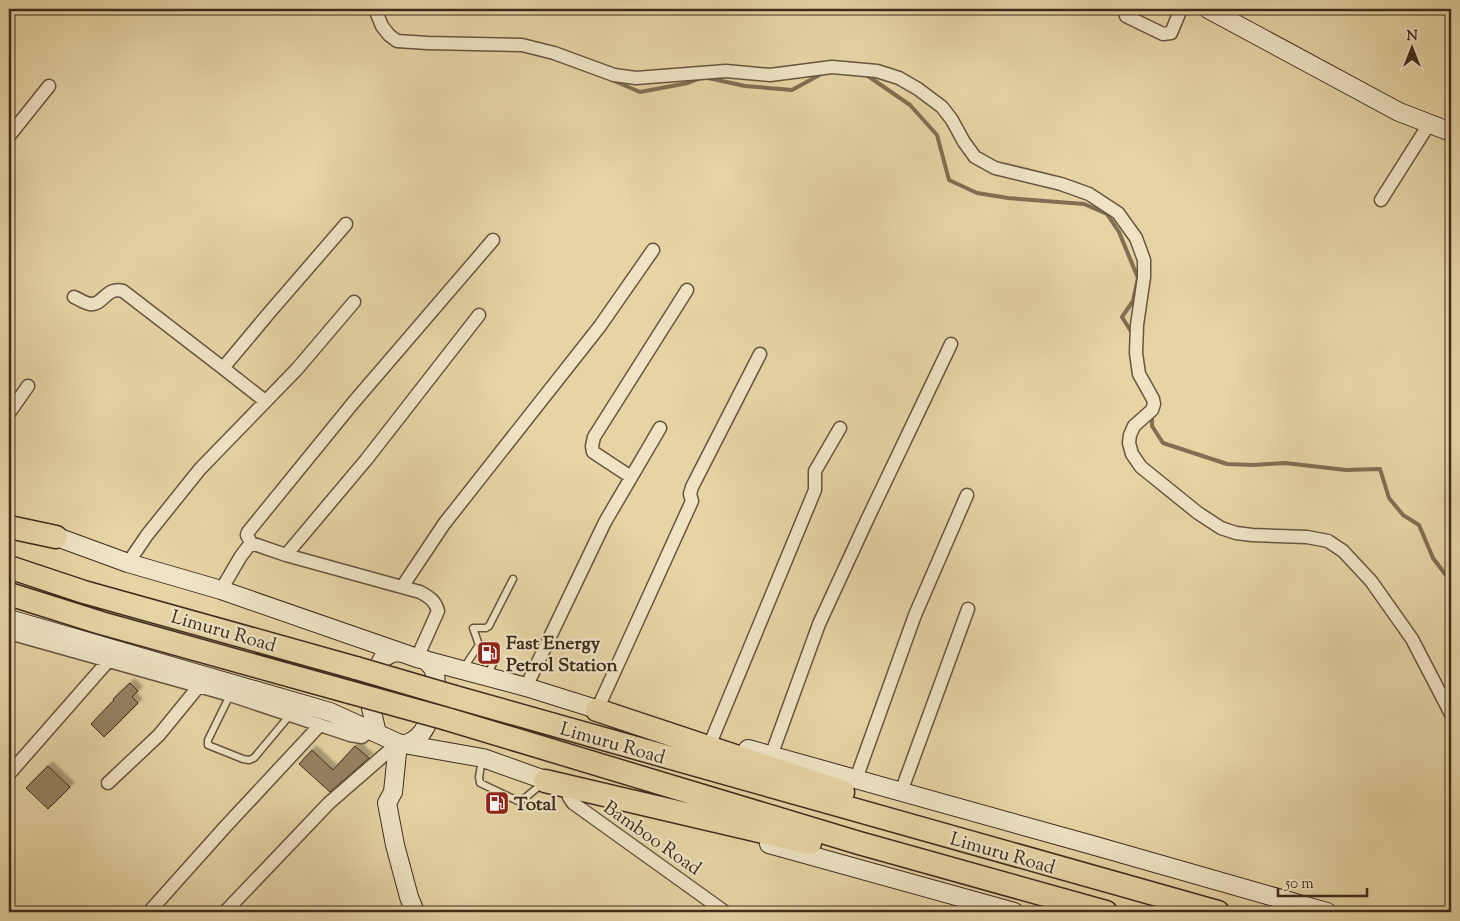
<svg xmlns="http://www.w3.org/2000/svg" width="1460" height="921" viewBox="0 0 1460 921" font-family="'Sorts Mill Goudy',serif">
	<style>
		.lines { fill: none; stroke-linecap: round; stroke-linejoin: round }
		.stream { stroke: #816e53; stroke-width: 4 }
		.building { fill: #958364; stroke: #3e2b1d; filter: url(#shadow) }
		.lane-casing { stroke: #68553f; stroke-width: 9 }
		.street-casing { stroke: #68553f; stroke-width: 15 }
		.secondary-casing { stroke: #3e2b1d; stroke-width: 20 }
		.highway-casing { stroke: #3e2b1d; stroke-width: 25 }
		.lane { stroke: #efe3c4; stroke-width: 6 }
		.street { stroke: #efe3c4; stroke-width: 12 }
		.secondary { stroke: #efe3c4; stroke-width: 18 }
		.highway { stroke: #e6d4a5; stroke-width: 22 }
		.highway-bridge-casing { stroke: #3e2b1d; stroke-width: 25; stroke-linecap: butt }
		.highway-bridge { stroke: #e6d4a5; stroke-width: 22 }
		.labels { text-anchor: middle; stroke-width: 4.5; stroke-linejoin: round; paint-order: stroke }
		.street-label { font-size: 19px; fill: #3e2b1d; stroke: #efe3c4 }
		.poi-label { font-size: 19px; font-weight: bold; fill: #3e2b1d; stroke: #efe3c4; text-anchor: start }
	</style>
	<defs>
		<filter id="shadow"><feDropShadow dx="4.5" dy="-4.5" stdDeviation="1" flood-color="#0004"/></filter>
	</defs>
	<rect width="100%" height="100%" fill="#e6d4a5"/>
	<filter id="stains"><feTurbulence type="fractalNoise" baseFrequency=".004" numOctaves="4"/><feColorMatrix values="0 0 0 0 .2 0 0 0 0 .09 0 0 0 0 .02 0 0 0 .5 -.17"/></filter>
	<radialGradient id="worn" r=".72"><stop offset=".6" stop-color="#630" stop-opacity="0"/><stop offset="1" stop-color="#630" stop-opacity=".3"/></radialGradient>
	<g class="lines">
		<path class="stream" d="M 865,74 L 910,105 L 937,135 L 949,180 L 977,193 L 1008,198 L 1084,204 L 1107,214 L 1119,232 L 1138,278 L 1133,301 L 1122,317 L 1132,333
			M 708,78 L 745,86 L 792,90 L 823,73
			M 612,80 L 640,92 L 688,83 L 701,78
			M 1152,414 L 1152,426 L 1163,443 L 1227,464 L 1253,465 L 1285,463 L 1346,470 L 1380,469 L 1389,498 L 1403,515 L 1419,525 L 1433,558 L 1451,582"/>
	</g>
	<path class="building" d="M 130,683 L 138,691 L 132,697 L 138,703 L 104,737 L 91,724 L 114,700 L 113,699 Z
		M 355,746 L 369,758 L 330,792 L 299,764 L 312,750 L 333,770 Z
		M 48,766 L 70,787 L 48,809 L 26,788 Z"/>
	<g class="lines">
		<defs>
			<path id="lane" d="M 479,645 L 495,654 L 496,657 L 487,676
				M 463,669 L 479,645 L 473,628 L 486,628 L 489,626 L 513,579
				M 230,695 L 208,740 L 208,745 L 243,759 L 249,760 L 254,758 L 290,715
				M 482,760 L 479,777 L 480,783 L 520,802 L 543,783"/>
			<path id="street" d="M 375,9 L 382,26 L 389,35 L 397,41 L 428,43 L 522,45 L 554,53 L 614,75 L 636,78 L 726,71 L 770,75 L 832,67 L 877,71 L 899,78 L 918,89 L 942,107 L 952,120 L 964,142 L 975,157 L 995,168 L 1061,184 L 1089,194 L 1118,213 L 1136,238 L 1144,260 L 1144,277 L 1137,325 L 1136,353 L 1139,374 L 1153,399 L 1154,404 L 1152,410 L 1134,426 L 1130,435 L 1129,443 L 1132,454 L 1141,467 L 1198,513 L 1221,528 L 1236,533 L 1252,535 L 1307,537 L 1328,541 L 1343,551 L 1371,581 L 1412,639 L 1451,714
				M 1126,16 L 1163,34 L 1171,33 L 1181,9
				M 9,136 L 49,86
				M 1381,200 L 1429,124
				M 74,297 C 79,299 84,303 90,304 C 103,306 106,286 123,291 L 223,368
				M 265,401 L 223,368 L 269,313 L 346,224
				M 9,413 L 28,386
				M 631,477 L 593,452 L 592,446 L 594,437 L 687,290
				M 251,543 L 247,535 L 248,532 L 353,403 L 493,240
				M 286,555 L 366,460 L 479,315
				M 128,563 L 147,535 L 200,469 L 297,369 L 354,302
				M 402,587 L 444,524 L 600,326 L 653,250
				M 221,590 L 241,556 L 251,543 L 286,555 L 420,592 C 429,597 435,600 438,611 L 417,658
				M 9,633 L 230,695 L 350,735 L 362,737 L 370,730
				M 526,687 L 605,522 L 660,428
				M 597,710 L 692,501 L 690,494 L 692,487 L 760,354
				M 712,739 L 815,490 L 815,471 L 840,428
				M 771,756 L 819,624 L 867,520 L 951,344
				M 9,774 L 109,660
				M 856,779 L 915,615 L 967,495
				M 108,783 L 159,735 L 199,686
				M 568,787 L 569,797 L 573,803 L 725,912
				M 901,792 L 968,609
				M 149,912 L 226,826 L 320,725
				M 225,912 L 329,803 L 398,743"/>
			<path id="secondary" d="M 1208,9 L 1399,112 L 1451,132
				M 46,533 L 128,563 L 221,590 L 417,658 L 526,687 L 609,713
				M 9,619 L 330,712 L 398,743 L 483,758 L 556,784
				M 377,733 L 370,704 L 378,667 L 383,658 L 392,653 L 400,652
				M 398,743 L 393,792 L 387,803 L 395,845 L 409,897 L 415,912
				M 406,744 C 415,741 422,734 426,726 C 432,714 440,681 433,669 C 432,666 428,663 426,660
				M 748,749 L 1092,845 L 1327,912
				M 769,844 L 1014,912"/>
			<path id="highway" d="M 9,527 L 56,537
				M 9,567 L 84,592 L 356,668
				M 9,594 L 101,623 L 349,692
				M 455,697 L 1218,912
				M 597,710 L 843,792
				M 447,719 L 859,843 L 1106,912
				M 545,781 L 810,843"/>
		</defs>
		<use href="#lane" class="lane-casing"/>
		<use href="#street" class="street-casing"/>
		<use href="#secondary" class="secondary-casing"/>
		<use href="#highway" class="highway-casing"/>
		<use href="#lane" class="lane"/>
		<use href="#street" class="street"/>
		<use href="#secondary" class="secondary"/>
		<use href="#highway" class="highway"/>
		<defs>
			<path id="highway-bridge" d="M 356,668 L 455,697
				M 349,692 L 447,719"/>
		</defs>
		<use href="#highway-bridge" class="highway-bridge-casing"/>
		<use href="#highway-bridge" class="highway-bridge"/>
	</g>
	<defs>
		<symbol id="fuel-square" viewBox="-11 -11 22 22"><rect x="-9" y="-9" width="18" height="18" rx="4" fill="#8f2418" stroke="#efe3c4"/><path d="M-5.5-6h7V0h2V4h1.3V-2.5L3-4.5l.8-.8L6-3V5H2.5V1h-1V6h-7ZM-4.2-4.7v3.2H.2V-4.7Z" fill="#fff"/></symbol>
	</defs>
	<g fill-rule="evenodd">
		<use href="#fuel-square" x="475" y="639" width="28" height="28"/>
		<use href="#fuel-square" x="483" y="789" width="28" height="28"/>
	</g>
	<g class="labels">
		<g class="street-label">
			<text transform="translate(224 630) rotate(16)" y="7">Limuru Road</text>
			<text transform="translate(613 742) rotate(16)" y="7">Limuru Road</text>
			<text transform="translate(653 837) rotate(35)" y="7">Bamboo Road</text>
			<text transform="translate(1003 852) rotate(16)" y="7">Limuru Road</text>
		</g>
		<g class="poi-label">
			<text x="506" y="649">Fast Energy<tspan x="506" dy="22">Petrol Station</tspan></text>
			<text x="514" y="810">Total</text>
		</g>
	</g>
	<rect width="1460" height="921" fill="none" stroke="#e6d4a5" stroke-width="30"/>
	<rect x="10" y="10" width="1440" height="901" fill="none" stroke="#3e2b1d" stroke-width="2.5"/>
	<rect x="15" y="15" width="1430" height="891" fill="none" stroke="#3e2b1d"/>
	<g transform="translate(1412 48)" stroke="#efe3c4" stroke-width="4" paint-order="stroke">
	<path d="M0-4L9 19L0 12L-9 19Z" fill="#3e2b1d"/>
	<text y="-8" font-size="14" font-weight="bold" text-anchor="middle" fill="#3e2b1d">N</text>
	</g>
	<path d="M1278 888v8h89v-8" fill="none" stroke="#3e2b1d" stroke-width="2.5"/>
	<text x="1285" y="888" font-size="15" fill="#3e2b1d" stroke="#efe3c4" stroke-width="4" paint-order="stroke">50 m</text>
	<rect width="100%" height="100%" filter="url(#stains)"/>
	<rect width="100%" height="100%" fill="url(#worn)"/>
</svg>
